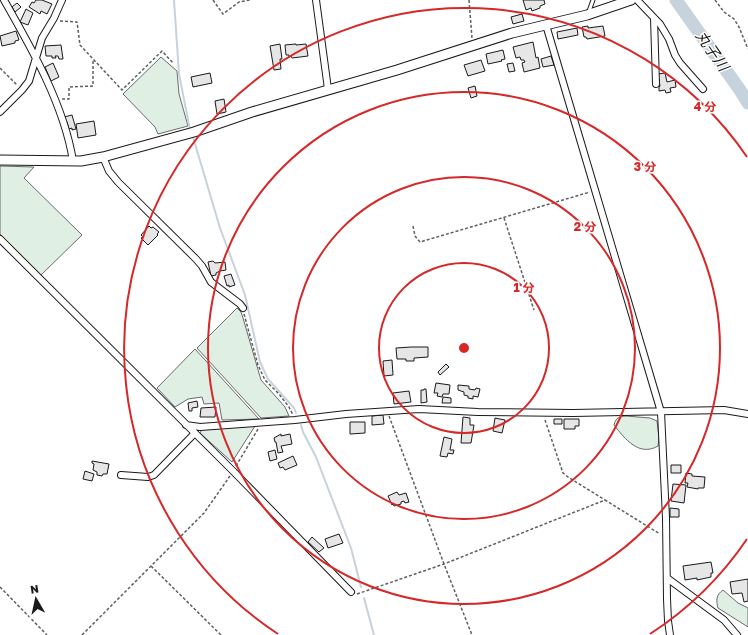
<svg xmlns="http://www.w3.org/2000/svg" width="748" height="635" viewBox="0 0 748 635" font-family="'Golos Text','Noto Sans JP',sans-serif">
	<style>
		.green { fill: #e0efe3; stroke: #6a6a6a }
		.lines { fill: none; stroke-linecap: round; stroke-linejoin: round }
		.stream { stroke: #c6d2dc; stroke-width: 2 }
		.river { stroke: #c6d2dc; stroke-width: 13 }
		.building { fill: #e6e6e6; stroke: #1a1a1a }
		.lane-casing { stroke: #1a1a1a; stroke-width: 5 }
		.street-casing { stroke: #1a1a1a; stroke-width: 8 }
		.secondary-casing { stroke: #1a1a1a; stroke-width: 11 }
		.path { stroke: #5f5f5f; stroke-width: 1.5; stroke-dasharray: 3 2; stroke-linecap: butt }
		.lane { stroke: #fff; stroke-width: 3 }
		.street { stroke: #fff; stroke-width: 6 }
		.secondary { stroke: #fff; stroke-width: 9 }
		.ring { fill: none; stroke: #d62828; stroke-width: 2 }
		.labels { text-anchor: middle; stroke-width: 3; stroke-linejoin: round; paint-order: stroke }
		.water-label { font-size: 15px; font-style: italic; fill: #1a1a1a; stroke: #fff }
		.centre { fill: #d62828; stroke: #fff; stroke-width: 2 }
		.ring-label { font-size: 12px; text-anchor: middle; font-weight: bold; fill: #d62828; stroke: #fff; stroke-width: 3; stroke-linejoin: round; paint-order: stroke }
	</style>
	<rect width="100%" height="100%" fill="#fff"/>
	<path class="green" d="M 161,57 L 177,71 L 179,94 L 188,126 L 158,134 L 155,127 L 123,94 Z
		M 0,166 L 34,167 L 24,178 L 82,235 L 41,275 L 0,234 Z
		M 237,308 L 241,312 L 243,318 L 261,380 L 285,407 L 289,416 L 261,418 L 197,348 Z
		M 195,349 L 259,419 L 222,420 L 219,403 L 204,404 L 202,397 L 188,399 L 175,407 L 157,388 Z
		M 626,416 L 650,418 L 657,421 L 659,438 L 658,446 C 639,457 625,439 614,425 C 616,417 619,417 626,416 Z
		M 255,426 L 232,462 L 200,433 L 202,429 Z
		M 723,590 L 738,603 L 748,608 L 748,627 L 718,608 C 716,600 716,595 723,590 Z"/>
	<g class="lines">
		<path class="stream" d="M 174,0 L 179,74 L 190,130
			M 193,137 L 220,228 L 245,295 L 260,362 L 268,379 L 294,408 L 296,413
			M 301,425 L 303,432 L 316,457 L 351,548 L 361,587
			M 364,598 L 374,635"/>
		<path class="river" d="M 676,0 L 740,90 L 748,103"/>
	</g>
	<path class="building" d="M 36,0 L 42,0 L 52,4 L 47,14 L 41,11 L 40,14 L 29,7 L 32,2 L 34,3 Z
		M 523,0 L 544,0 L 545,4 L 540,6 L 540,8 L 532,11 L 531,8 L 526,10 Z
		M 17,3 L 21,7 L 15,12 L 12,7 Z
		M 26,9 L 33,13 L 28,25 L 20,22 Z
		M 522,14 L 524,21 L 513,24 L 511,17 Z
		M 588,26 L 588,28 L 603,26 L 605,36 L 587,39 L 586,37 L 584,37 L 582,27 Z
		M 577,28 L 578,35 L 558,39 L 557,32 Z
		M 16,31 L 19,40 L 15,41 L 15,43 L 2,46 L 0,36 Z
		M 533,42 L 536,58 L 538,57 L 540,68 L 524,72 L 522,63 L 525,62 L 524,60 L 521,60 L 520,57 L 516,58 L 513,47 Z
		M 280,44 L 282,59 L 280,59 L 281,69 L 274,70 L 270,46 Z
		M 296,44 L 296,45 L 306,44 L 308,56 L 292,58 L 291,56 L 289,57 L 289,55 L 286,55 L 285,45 Z
		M 61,45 L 63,59 L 59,59 L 58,56 L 55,56 L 56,58 L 52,58 L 52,56 L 46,56 L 45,46 Z
		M 503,50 L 505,59 L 501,60 L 502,61 L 488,64 L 486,54 Z
		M 551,56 L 554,65 L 543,67 L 541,59 Z
		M 481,60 L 485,71 L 468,76 L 464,65 Z
		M 53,63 L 59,77 L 51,81 L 45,67 Z
		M 513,63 L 515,71 L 509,72 L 507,64 Z
		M 210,73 L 212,83 L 193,87 L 191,77 Z
		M 665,73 L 667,82 L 675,80 L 676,87 L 670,88 L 671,92 L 666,93 L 665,90 L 659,91 L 659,87 L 660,86 L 658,74 Z
		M 475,86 L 477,96 L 471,98 L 468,88 Z
		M 224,99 L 226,112 L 217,114 L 215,101 Z
		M 72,115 L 76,129 L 72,130 L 72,128 L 69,129 L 67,122 L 65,122 L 64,117 Z
		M 94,121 L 96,135 L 78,138 L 76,124 Z
		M 149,226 L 151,228 L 153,227 L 159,232 L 157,234 L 158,235 L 148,245 L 141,238 L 143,237 L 141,235 Z
		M 213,261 L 215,263 L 225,262 L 226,270 L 220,271 L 216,273 L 216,275 L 211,276 L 208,262 Z
		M 231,274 L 235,285 L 229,287 L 229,285 L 227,286 L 224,276 Z
		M 411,347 L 428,347 L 428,357 L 414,358 L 414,361 L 406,361 L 406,359 L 397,359 L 396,348 Z
		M 392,360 L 393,375 L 384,376 L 383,361 Z
		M 446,364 L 449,367 L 440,375 L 438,372 Z
		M 436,383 L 450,385 L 449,394 L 443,394 L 442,397 L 437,396 L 438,393 L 434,393 Z
		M 458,385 L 469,386 L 469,389 L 475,390 L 476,388 L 480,389 L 478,397 L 473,396 L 473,399 L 468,398 L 468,396 L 464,395 L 464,392 L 458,390 Z
		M 424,389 L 426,389 L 427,402 L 421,403 L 421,390 L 424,390 Z
		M 409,391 L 411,402 L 394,404 L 393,393 Z
		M 443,397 L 451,398 L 451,403 L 442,403 Z
		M 197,401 L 198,407 L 192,408 L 192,411 L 189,411 L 188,403 Z
		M 216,407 L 215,417 L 200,417 L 201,408 Z
		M 383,415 L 384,424 L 372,425 L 372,416 Z
		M 463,417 L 470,418 L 470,425 L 474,425 L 471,443 L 461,443 Z
		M 495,418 L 505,420 L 502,433 L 493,431 Z
		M 554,419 L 562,419 L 562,424 L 554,424 Z
		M 564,419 L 579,419 L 579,426 L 575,426 L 575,429 L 564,429 Z
		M 350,422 L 365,422 L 365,433 L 350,434 Z
		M 281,434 L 281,436 L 290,434 L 292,444 L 281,446 L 283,452 L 278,453 L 276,442 L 275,442 L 274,438 Z
		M 444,437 L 452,439 L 450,450 L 454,450 L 453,454 L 448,453 L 447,457 L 440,456 Z
		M 275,450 L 277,459 L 270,461 L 268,452 Z
		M 293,456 L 297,465 L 285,470 L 283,467 L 280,468 L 278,463 Z
		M 92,461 L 109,464 L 107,474 L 103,474 L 102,476 L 97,475 L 97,472 L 93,470 L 94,464 L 92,463 Z
		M 671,465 L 681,465 L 681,473 L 671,473 Z
		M 85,471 L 94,474 L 92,481 L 83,479 Z
		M 686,473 L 692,474 L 692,476 L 705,477 L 704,488 L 698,488 L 698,489 L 687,487 L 688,483 L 685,483 Z
		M 673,484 L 686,485 L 684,503 L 671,501 Z
		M 397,492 L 399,495 L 406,493 L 409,502 L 405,503 L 404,501 L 401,502 L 401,504 L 394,506 L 393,504 L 392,505 L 388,496 Z
		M 670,508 L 679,509 L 679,517 L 670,517 Z
		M 339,534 L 343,543 L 328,548 L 325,539 Z
		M 312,537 L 324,548 L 319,552 L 308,542 Z
		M 711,562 L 713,573 L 711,573 L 711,577 L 697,580 L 697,578 L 685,580 L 683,566 Z
		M 748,579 L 748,601 L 744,602 L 742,593 L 732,594 L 730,582 Z"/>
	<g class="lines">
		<defs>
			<path id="lane" d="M 588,14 L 593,0"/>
			<path id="street" d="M 4,0 C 32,49 64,105 73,161
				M 316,0 L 328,89
				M 637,0 L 660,24 L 669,39 L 675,55 L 680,63 L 703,89
				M 654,18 L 656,84
				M 546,25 L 661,412 L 666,518 L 667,599 L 668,621 L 670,635
				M 0,112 L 22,90 L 29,81 L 42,38 L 54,18 L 62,0
				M 103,157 L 109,171 L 118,182 L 196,259 L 202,266 L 211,282 L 240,304 L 243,308
				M 0,239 L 233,471 L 351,592
				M 186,425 L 200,427 L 295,420 L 346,414 L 419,409 L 478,412 L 573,413 L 724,410 L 748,414
				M 121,475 L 148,477 L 154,475 L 195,433
				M 667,578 L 724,620 L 737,635"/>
			<path id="secondary" d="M 0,160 L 81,161 L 103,157 L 194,132 L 252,112 L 397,70 L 512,33 L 587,15 L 631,0"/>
		</defs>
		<use href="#lane" class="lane-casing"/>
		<use href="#street" class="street-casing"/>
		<use href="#secondary" class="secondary-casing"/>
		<path class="path" d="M 213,0 L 223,14 L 239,2 L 250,0
			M 469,0 L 472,38
			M 715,0 L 724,12 L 734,19 L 739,27 L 748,49
			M 60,21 L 77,22 L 80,45 L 122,90 L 162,51 L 173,63
			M 0,68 L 17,85
			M 62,99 L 69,99 L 69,87 L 93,86 L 93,59
			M 504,218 L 534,310
			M 413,226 L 415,236 L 420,242 L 590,192
			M 244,314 L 258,365 L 265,380 L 279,394 L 289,407 L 293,415
			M 389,416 L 444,564 L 472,635
			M 545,420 L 563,473 L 568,477 L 605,500
			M 236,466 L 258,429
			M 151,566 L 221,635
			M 0,587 L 47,635
			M 357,594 L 444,564 L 605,500 L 660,534
			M 82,635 L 204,513 L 230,476"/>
		<use href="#lane" class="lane"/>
		<use href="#street" class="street"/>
		<use href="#secondary" class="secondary"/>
	</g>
	<g class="ring">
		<circle cx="464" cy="348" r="85"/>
		<circle cx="464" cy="348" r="171"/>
		<circle cx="464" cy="348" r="256"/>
		<path d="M747 539A341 341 0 0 1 650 634M278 634A341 341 0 1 1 747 157"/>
	</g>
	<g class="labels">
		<g class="water-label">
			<text transform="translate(712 51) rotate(55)" y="5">丸子川</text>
		</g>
	</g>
	<circle cx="464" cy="348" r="6" class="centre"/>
	<g class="ring-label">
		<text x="705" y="111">4 分</text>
		<text x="645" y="171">3 分</text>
		<text x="585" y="231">2 分</text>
		<text x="524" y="292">1 分</text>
	</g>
	<g transform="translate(36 599) rotate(351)" stroke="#ffffff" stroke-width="3" paint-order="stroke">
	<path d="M0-3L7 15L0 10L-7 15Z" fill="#1a1a1a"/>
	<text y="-6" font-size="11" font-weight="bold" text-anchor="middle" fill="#1a1a1a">N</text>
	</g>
</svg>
